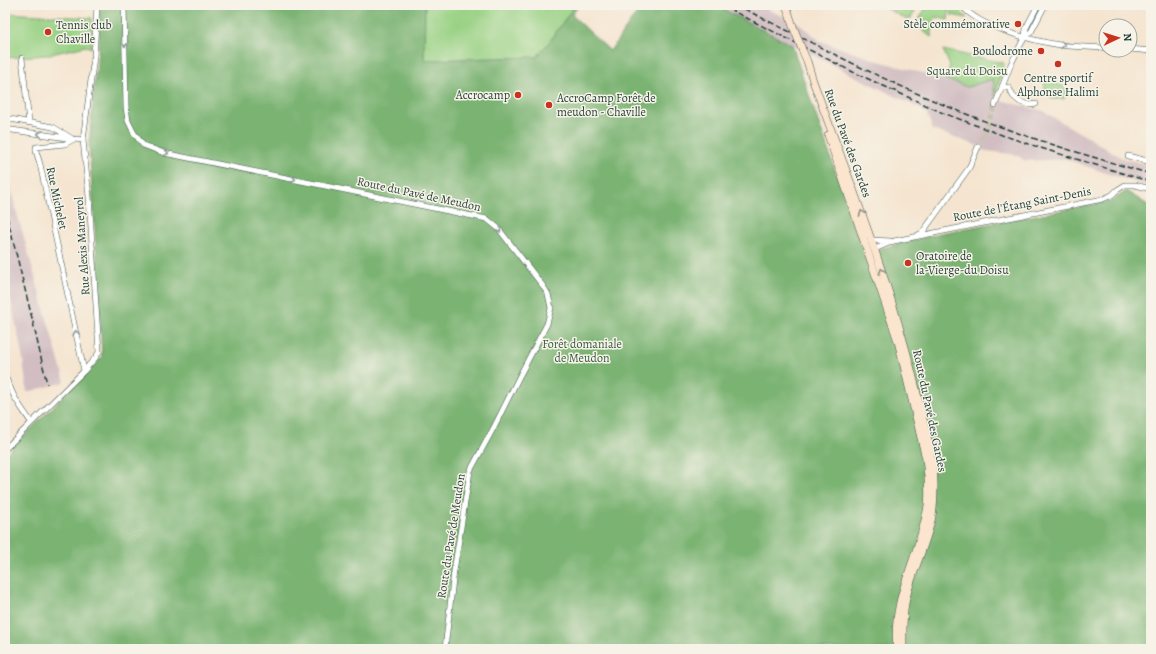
<svg xmlns="http://www.w3.org/2000/svg" width="1156" height="654" viewBox="0 0 1156 654" font-family="Alegreya,serif">
	<style>
		.industrial { fill: #d2bec2 }
		.green { fill: #99d184; stroke: #5c875c }
		.forest { fill: #7ab372; stroke: #4c7853 }
		.lines { fill: none; stroke-linecap: round; stroke-linejoin: round }
		.street-tunnel { stroke: #cac3b1; stroke-width: 5; stroke-dasharray: 5 2.5; stroke-linecap: butt }
		.street-casing { stroke: #3f564b; stroke-width: 6 }
		.secondary-casing { stroke: #3f564b; stroke-width: 8 }
		.street { stroke: #fff; stroke-width: 5 }
		.secondary { stroke: #fce5cf; stroke-width: 7 }
		.rail { stroke: #1f3d34; stroke-width: 1.5; stroke-dasharray: 6 3; stroke-linecap: butt }
		.secondary-bridge-casing { stroke: #3f564b; stroke-width: 8; stroke-linecap: butt }
		.secondary-bridge { stroke: #fce5cf; stroke-width: 7 }
		.oneway { stroke: #8f9e9a }
		.oneway2 { stroke: #8e9182 }
		.poi-dot { fill: #c8321e; stroke: #f7f3e8; stroke-width: 1.5 }
		.labels { text-anchor: middle; stroke-width: 3; stroke-linejoin: round; paint-order: stroke }
		.poi-label { font-size: 12px; fill: #1f3d34; stroke: #f7f3e8; text-anchor: end }
		.park-label { font-size: 12px; fill: #375b44; stroke: #f7f3e8 }
		.street-label { font-size: 12px; fill: #1f3d34; stroke: #f7f3e8 }
	</style>
	<rect width="100%" height="100%" fill="#f7f3e8"/>
	<filter id="ink" filterUnits="userSpaceOnUse"><feTurbulence type="fractalNoise" baseFrequency=".025" numOctaves="2"/><feDisplacementMap in="SourceGraphic" scale="8" xChannelSelector="R" yChannelSelector="G"/><feConvolveMatrix kernelMatrix="1 2 1 2 8 2 1 2 1" color-interpolation-filters="sRGB"/></filter>
	<filter id="wash" filterUnits="userSpaceOnUse"><feTurbulence type="fractalNoise" baseFrequency=".012" numOctaves="4" result="noise"/><feDisplacementMap in="SourceGraphic" scale="16" xChannelSelector="R" yChannelSelector="G"/><feGaussianBlur stdDeviation="0.9" result="paint"/><feColorMatrix in="noise" values="0 0 0 0 0 0 0 0 0 0 0 0 0 0 0 0 0 1.4 0 .05"/><feComposite in="paint" operator="in"/></filter>
	<g filter="url(#wash)">
		<rect width="100%" height="100%" fill="#f5e5d0"/>
		<path class="industrial" d="M 715,5 L 760,5 L 771,11 L 800,24 L 820,41 L 878,61 L 945,79 L 967,87 L 993,79 L 995,97 L 1000,100 L 1043,111 L 1124,159 L 1151,165 L 1151,187 L 1118,177 L 1066,159 L 1025,161 L 1017,155 L 980,150 L 981,147 L 933,130 L 927,114 L 919,108 L 792,45 Z
			M 5,168 L 18,217 L 65,382 L 27,392 L 23,360 L 9,290 L 5,290 Z"/>
		<path class="green" d="M 425,5 L 575,5 L 550,41 L 537,57 L 424,60 Z
			M 877,5 L 909,5 L 916,10 L 911,18 L 907,20 L 888,9 Z
			M 952,5 L 949,10 L 948,20 L 935,17 L 931,37 L 917,26 L 917,23 L 925,9 Z
			M 954,5 L 955,5 L 960,11 L 967,18 L 951,15 Z
			M 5,13 L 92,18 L 91,48 L 86,46 L 47,55 L 5,58 Z
			M 943,50 L 1004,63 L 995,97 L 993,79 L 967,87 L 945,79 L 950,66 Z
			M 1045,82 L 1064,86 L 1067,92 L 1064,99 L 1052,99 L 1043,89 Z"/>
		<path class="forest" d="M 100,5 L 425,5 L 424,60 L 537,57 L 550,41 L 575,5 L 579,5 L 572,15 L 610,51 L 642,5 L 715,5 L 792,45 L 812,104 L 864,253 L 941,233 L 1112,201 L 1126,191 L 1151,207 L 1151,649 L 5,649 L 5,455 L 102,357 L 98,273 L 89,145 L 99,41 Z"/>
	</g>
	<g filter="url(#ink)">
		<g class="lines">
			<path class="street-tunnel" d="M 978,147 L 995,105"/>
			<defs>
				<path id="street" d="M 124,5 L 126,107 L 128,121 L 134,133 L 143,145 L 164,153 L 487,219 L 498,228 L 543,286 L 548,294 L 551,308 L 547,324 L 520,375 L 493,429 L 470,471 L 454,571 L 445,649
					M 961,5 C 978,27 1033,41 1060,45 C 1075,47 1091,47 1106,48
					M 1025,37 L 1026,28 L 1038,5
					M 1130,49 L 1151,51
					M 22,58 L 29,123
					M 1002,86 L 1009,88 L 1013,96 L 1020,102 L 1030,105 L 1036,104
					M 995,105 L 1011,64 L 1021,44 L 1025,37 L 1031,32 L 1045,5
					M 5,118 L 53,127 L 71,138
					M 5,129 L 74,139 L 83,140
					M 74,139 L 65,144 L 36,147 L 36,151 L 40,164 L 84,371
					M 1128,156 L 1151,162
					M 918,235 L 922,233 L 969,168 L 978,147
					M 871,240 L 891,241
					M 875,249 L 894,241 L 1103,199 L 1112,195 L 1117,190 L 1125,185 L 1135,185 L 1151,189
					M 5,376 C 8,382 10,388 13,394 C 18,404 25,413 31,422
					M 5,449 L 84,371 L 96,357 L 99,352 L 89,197 L 83,140 L 94,57 L 97,5"/>
				<path id="secondary" d="M 786,5 L 793,26
					M 803,52 L 807,61 L 813,81 C 852,187 894,292 919,402 C 925,429 934,457 934,485 C 934,496 934,509 931,521 C 925,547 912,572 906,598 C 902,615 903,632 903,649
					M 828,135 L 898,341 L 926,459 C 928,474 930,490 928,505 C 921,555 891,595 897,649"/>
			</defs>
			<use href="#street" class="street-casing"/>
			<use href="#secondary" class="secondary-casing"/>
			<use href="#street" class="street"/>
			<use href="#secondary" class="secondary"/>
			<path class="rail" d="M 721,5 L 853,72 L 943,113 L 1002,135 L 1044,149 L 1151,182
				M 737,5 C 763,19 791,32 818,46 C 859,67 901,87 944,105 C 1011,133 1081,154 1151,174
				M 5,208 L 32,318 L 47,384"/>
			<defs>
				<path id="secondary-bridge" d="M 793,26 L 803,52"/>
			</defs>
			<use href="#secondary-bridge" class="secondary-bridge-casing"/>
			<use href="#secondary-bridge" class="secondary-bridge"/>
		</g>
		<defs><path id="oneway-chevron" d="M-2-3.5L2.5 0L-2 3.5" fill="none" stroke-width="1.6" stroke-linecap="round" stroke-linejoin="round"/></defs>
		<g class="oneway">
			<use href="#oneway-chevron" transform="translate(125 44) rotate(89)"/>
			<use href="#oneway-chevron" transform="translate(1063 45) rotate(6)"/>
			<use href="#oneway-chevron" transform="translate(40 134) rotate(-173)"/>
			<use href="#oneway-chevron" transform="translate(166 153) rotate(14)"/>
			<use href="#oneway-chevron" transform="translate(293 179) rotate(11)"/>
			<use href="#oneway-chevron" transform="translate(499 230) rotate(50)"/>
			<use href="#oneway-chevron" transform="translate(76 333) rotate(-102)"/>
		</g>
		<g class="oneway2">
			<use href="#oneway-chevron" transform="translate(862 213) rotate(-110)"/>
			<use href="#oneway-chevron" transform="translate(882 271) rotate(-108)"/>
		</g>
	</g>
	<g class="poi-dot">
		<circle cx="1018" cy="24" r="4"/>
		<circle cx="48" cy="32" r="4"/>
		<circle cx="1041" cy="51" r="4"/>
		<circle cx="1058" cy="64" r="4"/>
		<circle cx="518" cy="95" r="4"/>
		<circle cx="549" cy="105" r="4"/>
		<circle cx="908" cy="263" r="4"/>
	</g>
	<g class="labels">
		<g class="poi-label">
			<text x="1010" y="28">Stèle commémorative</text>
			<text x="56" y="29" text-anchor="start">Tennis club<tspan x="56" dy="14">Chaville</tspan></text>
			<text x="1033" y="55">Boulodrome</text>
			<text x="1058" y="82" text-anchor="middle">Centre sportif<tspan x="1058" dy="14">Alphonse Halimi</tspan></text>
			<text x="510" y="99">Accrocamp</text>
			<text x="557" y="102" text-anchor="start">AccroCamp Forêt de<tspan x="557" dy="14">meudon - Chaville</tspan></text>
			<text x="916" y="260" text-anchor="start">Oratoire de<tspan x="916" dy="14">la-Vierge-du Doisu</tspan></text>
		</g>
		<g class="park-label">
			<text x="967" y="75">Square du Doisu</text>
			<text x="582" y="348">Forêt domaniale<tspan x="582" dy="14">de Meudon</tspan></text>
		</g>
		<g class="street-label">
			<text transform="translate(848 143) rotate(70)" y="4">Rue du Pavé des Gardes</text>
			<text transform="translate(419 194) rotate(12)" y="4">Route du Pavé de Meudon</text>
			<text transform="translate(57 198) rotate(78)" y="4">Rue Michelet</text>
			<text transform="translate(1022 204) rotate(-11)" y="4">Route de l'Étang Saint-Denis</text>
			<text transform="translate(82 246) rotate(-94)" y="4">Rue Alexis Maneyrol</text>
			<text transform="translate(930 411) rotate(78)" y="4">Route du Pavé des Gardes</text>
			<text transform="translate(451 536) rotate(-81)" y="4">Route du Pavé de Meudon</text>
		</g>
	</g>
	<rect width="1156" height="654" fill="none" stroke="#f7f3e8" stroke-width="20"/>
	<g transform="translate(1118 38) rotate(86)"><circle r="19" fill="#f7f3e8" stroke="#a1aaa0"/>
	<path d="M0-3L7 15L0 10L-7 15Z" fill="#c8321e"/>
	<text y="-6" font-size="11" font-weight="bold" text-anchor="middle" fill="#1f3d34">N</text>
	</g>
</svg>
